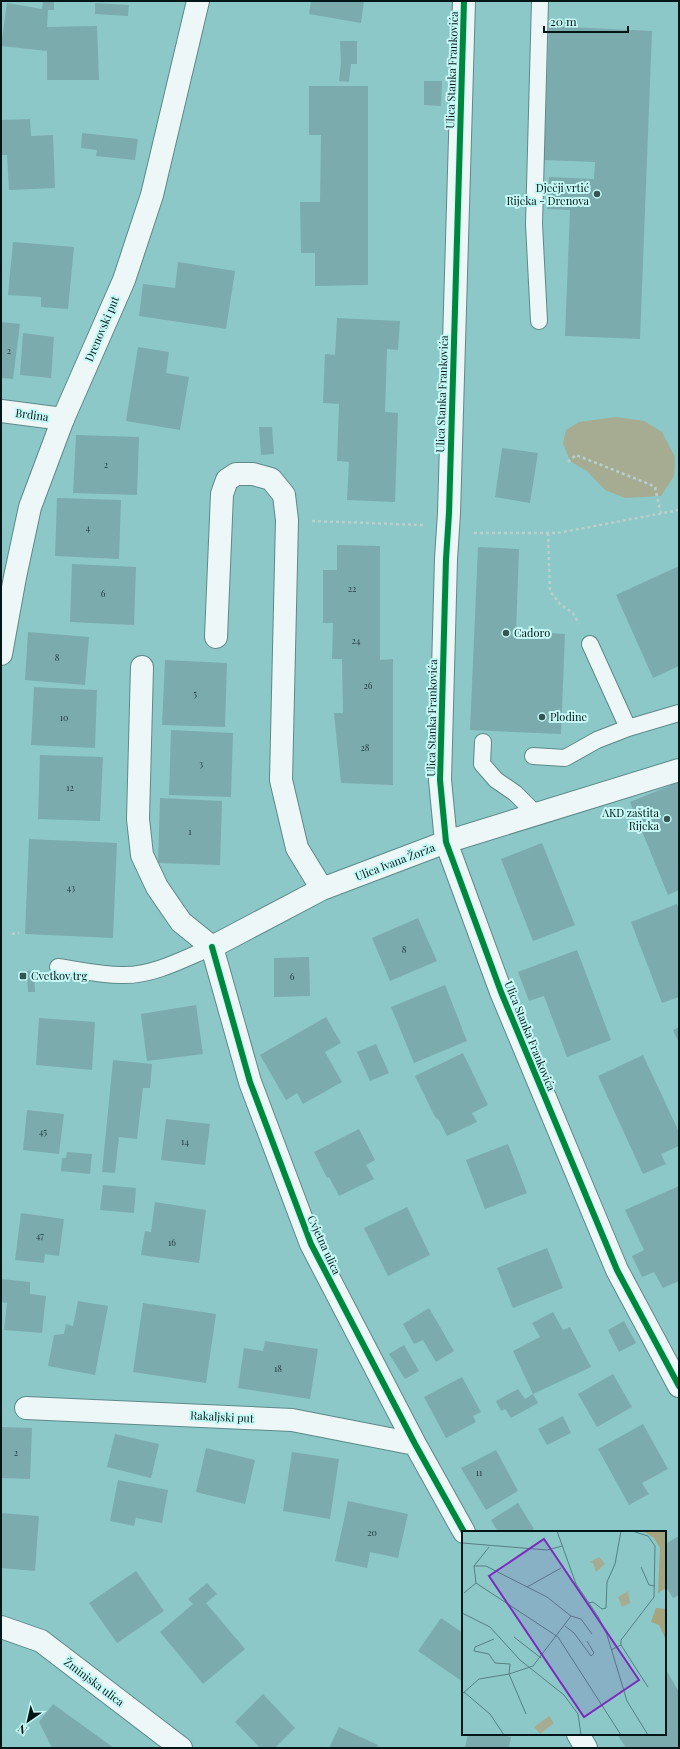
<svg xmlns="http://www.w3.org/2000/svg" width="680" height="1749" viewBox="0 0 680 1749" font-family="'Playfair Display',serif">
	<style>
		.green { fill: #a5ac91 }
		.building { fill: #7cabae }
		.lines { fill: none; stroke-linecap: round; stroke-linejoin: round }
		.lane-casing { stroke: #5d8989; stroke-width: 18 }
		.street-casing { stroke: #5d8989; stroke-width: 24 }
		.secondary-casing { stroke: #5d8989; stroke-width: 24 }
		.path { stroke: #bccece; stroke-width: 2.5; stroke-dasharray: 3 3; stroke-linecap: butt }
		.lane { stroke: #eef7f7; stroke-width: 16 }
		.street { stroke: #eef7f7; stroke-width: 22 }
		.secondary { stroke: #eef7f7; stroke-width: 22 }
		.cycleway-casing { stroke: #c6f8f6; stroke-width: 8 }
		.cycleway { stroke: #00873e; stroke-width: 6 }
		.poi-dot { fill: #325555; stroke: #c6f8f6; stroke-width: 1.5 }
		.labels { text-anchor: middle; stroke-width: 4; stroke-linejoin: round; paint-order: stroke }
		.number-label { font-size: 9px; fill: #203c3d }
		.street-label { font-size: 11px; fill: #011717; stroke: #c6f8f6 }
		.poi-label { font-size: 11px; fill: #011717; stroke: #c6f8f6; text-anchor: start }
		.inset-road { fill: none; stroke: #548181; stroke-width: 1 }
		.view { fill: #7b2cbf; fill-opacity: 0.15; stroke: #7b2cbf; stroke-width: 2 }
		.inset-edge { fill: none; stroke: #011717; stroke-width: 2 }
	</style>
	<rect width="100%" height="100%" fill="#8cc8c7"/>
	<path class="green" d="M 616,417 L 644,421 L 662,432 L 675,457 L 674,476 L 661,496 L 625,498 L 605,490 L 587,471 L 570,461 L 563,443 L 566,430 L 579,422 Z"/>
	<path class="building" d="M 43,1 L 54,1 L 54,10 L 48,10 L 47,27 L 97,26 L 99,80 L 47,80 L 47,51 L 1,46 L 7,3 L 42,9 Z
		M 311,1 L 364,1 L 361,23 L 309,14 Z
		M 95,3 L 129,5 L 128,16 L 95,14 Z
		M 549,26 L 652,31 L 640,339 L 565,336 L 570,210 L 547,209 L 549,177 L 594,179 L 595,162 L 544,160 Z
		M 340,41 L 357,41 L 357,64 L 351,64 L 349,82 L 339,81 L 341,63 Z
		M 424,81 L 442,81 L 441,106 L 424,105 Z
		M 309,86 L 368,86 L 368,285 L 315,286 L 315,253 L 301,253 L 300,202 L 320,202 L 321,135 L 309,135 Z
		M 30,119 L 31,136 L 53,135 L 55,188 L 9,190 L 7,155 L 1,155 L 1,120 Z
		M 82,133 L 138,139 L 135,160 L 96,156 L 97,150 L 81,148 Z
		M 13,242 L 74,247 L 68,309 L 41,307 L 41,297 L 8,295 Z
		M 178,262 L 235,271 L 226,329 L 139,316 L 143,284 L 175,288 Z
		M 337,318 L 400,321 L 398,350 L 387,349 L 385,412 L 398,413 L 395,502 L 347,500 L 349,462 L 337,461 L 339,404 L 323,403 L 325,354 L 335,355 Z
		M 1,322 L 20,324 L 13,379 L 1,378 Z
		M 23,333 L 54,337 L 51,378 L 20,375 Z
		M 138,347 L 169,352 L 166,373 L 189,377 L 180,430 L 126,421 Z
		M 259,427 L 272,427 L 274,454 L 261,455 Z
		M 76,435 L 139,437 L 137,495 L 73,493 Z
		M 502,448 L 538,453 L 530,503 L 495,497 Z
		M 57,498 L 121,500 L 119,559 L 55,556 Z
		M 337,545 L 380,546 L 380,660 L 393,659 L 393,785 L 341,783 L 334,713 L 343,713 L 342,659 L 332,659 L 333,623 L 323,623 L 323,570 L 337,570 Z
		M 478,547 L 519,549 L 516,631 L 565,634 L 561,734 L 470,730 Z
		M 72,564 L 136,567 L 134,625 L 70,622 Z
		M 679,566 L 679,666 L 653,678 L 616,595 Z
		M 28,632 L 89,637 L 85,685 L 25,680 Z
		M 165,660 L 227,663 L 225,727 L 162,725 Z
		M 34,687 L 97,690 L 95,748 L 31,745 Z
		M 171,730 L 233,733 L 231,797 L 169,795 Z
		M 40,755 L 103,757 L 100,821 L 38,819 Z
		M 679,782 L 679,890 L 668,895 L 630,802 Z
		M 160,798 L 222,801 L 220,865 L 158,863 Z
		M 29,839 L 117,843 L 113,938 L 25,934 Z
		M 542,843 L 575,925 L 533,941 L 501,859 Z
		M 677,904 L 679,909 L 679,997 L 662,1003 L 631,922 Z
		M 418,918 L 437,961 L 390,981 L 372,938 Z
		M 577,950 L 611,1040 L 567,1057 L 544,996 L 529,1001 L 518,972 Z
		M 309,957 L 310,996 L 274,997 L 274,958 Z
		M 27,971 L 34,971 L 35,992 L 28,992 Z
		M 445,985 L 467,1041 L 414,1063 L 391,1007 Z
		M 196,1005 L 203,1054 L 147,1061 L 141,1014 Z
		M 326,1017 L 341,1043 L 325,1052 L 342,1082 L 303,1104 L 297,1093 L 286,1100 L 260,1055 Z
		M 39,1018 L 95,1022 L 92,1070 L 36,1065 Z
		M 679,1027 L 679,1043 L 673,1030 Z
		M 376,1044 L 389,1073 L 370,1081 L 357,1052 Z
		M 463,1053 L 488,1105 L 472,1113 L 477,1122 L 447,1136 L 439,1120 L 435,1117 L 415,1076 Z
		M 643,1055 L 679,1132 L 679,1146 L 661,1154 L 666,1164 L 643,1174 L 598,1076 Z
		M 113,1060 L 152,1064 L 150,1088 L 143,1088 L 137,1139 L 119,1137 L 115,1173 L 102,1172 Z
		M 27,1110 L 64,1114 L 59,1154 L 23,1150 Z
		M 166,1119 L 210,1124 L 205,1165 L 161,1160 Z
		M 359,1129 L 375,1160 L 366,1165 L 374,1179 L 339,1196 L 329,1177 L 327,1178 L 314,1152 Z
		M 508,1144 L 527,1193 L 485,1209 L 466,1160 Z
		M 67,1152 L 92,1154 L 90,1174 L 61,1171 L 62,1158 L 66,1158 Z
		M 103,1185 L 136,1188 L 134,1213 L 100,1210 Z
		M 679,1186 L 679,1281 L 663,1288 L 654,1272 L 642,1277 L 632,1256 L 644,1250 L 625,1210 Z
		M 155,1202 L 206,1210 L 199,1263 L 141,1255 L 145,1231 L 151,1232 Z
		M 407,1207 L 430,1255 L 388,1276 L 364,1228 Z
		M 21,1213 L 64,1219 L 59,1256 L 45,1254 L 44,1263 L 15,1260 Z
		M 547,1248 L 563,1288 L 513,1308 L 497,1268 Z
		M 1,1279 L 30,1282 L 30,1294 L 46,1296 L 42,1333 L 4,1330 L 7,1303 L 1,1302 Z
		M 78,1301 L 108,1306 L 95,1375 L 48,1366 L 54,1335 L 64,1334 L 66,1324 L 73,1326 Z
		M 143,1303 L 216,1314 L 206,1383 L 133,1372 Z
		M 429,1308 L 454,1351 L 436,1362 L 423,1340 L 414,1344 L 403,1324 Z
		M 553,1312 L 563,1330 L 570,1327 L 591,1367 L 533,1394 L 513,1351 L 540,1337 L 532,1323 Z
		M 624,1321 L 636,1343 L 619,1352 L 608,1330 Z
		M 265,1341 L 318,1349 L 310,1399 L 238,1388 L 244,1348 L 263,1351 Z
		M 404,1345 L 419,1371 L 405,1379 L 389,1354 Z
		M 613,1374 L 632,1407 L 597,1427 L 578,1394 Z
		M 462,1377 L 481,1412 L 473,1416 L 476,1422 L 446,1438 L 424,1397 Z
		M 518,1389 L 525,1399 L 533,1394 L 538,1403 L 511,1418 L 505,1409 L 501,1411 L 496,1401 Z
		M 563,1416 L 571,1433 L 547,1445 L 538,1429 Z
		M 643,1424 L 668,1469 L 642,1483 L 649,1494 L 629,1505 L 598,1449 Z
		M 1,1427 L 32,1428 L 30,1479 L 1,1478 Z
		M 115,1434 L 159,1444 L 151,1478 L 107,1467 Z
		M 206,1448 L 255,1460 L 245,1504 L 196,1492 Z
		M 496,1450 L 518,1491 L 486,1510 L 461,1468 Z
		M 292,1452 L 339,1459 L 330,1519 L 283,1511 Z
		M 118,1480 L 168,1490 L 162,1523 L 136,1518 L 134,1526 L 110,1521 Z
		M 348,1501 L 408,1514 L 398,1558 L 370,1552 L 367,1568 L 335,1561 Z
		M 518,1503 L 534,1529 L 529,1532 L 498,1532 L 491,1520 Z
		M 1,1513 L 39,1516 L 35,1571 L 1,1568 Z
		M 679,1536 L 679,1595 L 673,1598 L 665,1585 L 665,1544 Z
		M 136,1571 L 164,1611 L 117,1643 L 89,1603 Z
		M 207,1583 L 217,1594 L 206,1603 L 245,1649 L 203,1684 L 160,1632 L 193,1604 L 188,1599 Z
		M 441,1618 L 463,1633 L 463,1682 L 418,1651 Z
		M 665,1668 L 679,1692 L 679,1748 L 626,1748 L 617,1734 L 665,1734 Z
		M 263,1694 L 295,1728 L 275,1748 L 260,1748 L 235,1722 Z
		M 53,1704 L 114,1748 L 52,1748 L 39,1722 Z
		M 339,1727 L 378,1745 L 377,1748 L 329,1748 Z
		M 468,1734 L 494,1734 L 511,1737 L 509,1748 L 465,1748 Z"/>
	<g class="lines">
		<defs>
			<path id="lane" d="M 539,321 L 534,224 L 540,1
				M 590,644 L 628,728 L 679,713
				M 483,742 L 482,764 L 496,780 L 515,793 L 537,815
				M 533,756 L 565,758 L 597,740 L 628,728
				M 58,967 C 80,970 103,976 125,975 C 155,975 185,958 212,947"/>
			<path id="street" d="M 464,1 L 449,513 L 446,559 L 440,780 L 446,842 L 501,992 L 617,1270 L 679,1386
				M 1,411 L 63,419
				M 216,637 L 222,494 L 227,480 L 236,474 L 253,474 L 271,479 L 284,495 L 287,520 L 281,780 L 297,848 L 322,889
				M 142,667 L 138,819 L 142,855 L 157,887 L 181,922 L 212,947
				M 212,947 L 250,1082 L 311,1244 L 415,1444 L 464,1532
				M 212,947 L 322,889 L 446,842 L 679,770
				M 26,1408 L 292,1420 L 415,1444
				M 1,1627 L 41,1641 L 181,1748
				M 578,1734 L 586,1748"/>
			<path id="secondary" d="M 1,654 L 15,577 L 30,507 L 63,419 L 124,280 L 152,195 L 198,1"/>
		</defs>
		<use href="#lane" class="lane-casing"/>
		<use href="#street" class="street-casing"/>
		<use href="#secondary" class="secondary-casing"/>
		<path class="path" d="M 568,462 L 576,455 L 649,484 L 655,487 L 661,514
			M 312,521 L 423,525
			M 474,533 L 558,533 L 679,510
			M 548,533 L 550,591 L 560,604 L 573,613 L 579,624
			M 12,934 L 19,933"/>
		<use href="#lane" class="lane"/>
		<use href="#street" class="street"/>
		<use href="#secondary" class="secondary"/>
		<defs>
			<path id="cycleway" d="M 464,1 L 449,513 L 446,559 L 440,780 L 446,842 L 501,992 L 617,1270 L 679,1386
				M 212,947 L 250,1082 L 311,1244 L 415,1444 L 464,1532"/>
		</defs>
		<use href="#cycleway" class="cycleway-casing"/>
		<use href="#cycleway" class="cycleway"/>
	</g>
	<g class="poi-dot">
		<circle cx="597" cy="194" r="4"/>
		<circle cx="506" cy="633" r="4"/>
		<circle cx="542" cy="717" r="4"/>
		<circle cx="667" cy="819" r="4"/>
		<rect x="19" y="972" width="8" height="8" rx="2"/>
	</g>
	<g class="labels">
		<g class="number-label">
			<text x="9" y="354">2</text>
			<text x="106" y="468">2</text>
			<text x="88" y="531">4</text>
			<text x="352" y="592">22</text>
			<text x="103" y="597">6</text>
			<text x="356" y="644">24</text>
			<text x="57" y="661">8</text>
			<text x="368" y="689">26</text>
			<text x="195" y="697">5</text>
			<text x="64" y="721">10</text>
			<text x="365" y="751">28</text>
			<text x="201" y="767">3</text>
			<text x="70" y="791">12</text>
			<text x="190" y="835">1</text>
			<text x="71" y="891">43</text>
			<text x="404" y="953">8</text>
			<text x="292" y="980">6</text>
			<text x="43" y="1135">45</text>
			<text x="185" y="1145">14</text>
			<text x="40" y="1239">47</text>
			<text x="172" y="1246">16</text>
			<text x="278" y="1372">18</text>
			<text x="16" y="1456">2</text>
			<text x="479" y="1476">11</text>
			<text x="372" y="1536">20</text>
		</g>
		<g class="street-label">
			<text transform="translate(452 70) rotate(-88)" y="4">Ulica Stanka Frankovića</text>
			<text transform="translate(102 329) rotate(-67)" y="4">Drenovski put</text>
			<text transform="translate(442 394) rotate(-88)" y="4">Ulica Stanka Frankovića</text>
			<text transform="translate(32 415) rotate(8)" y="4">Brdina</text>
			<text transform="translate(432 718) rotate(-89)" y="4">Ulica Stanka Frankovića</text>
			<text transform="translate(395 862) rotate(-21)" y="4">Ulica Ivana Žorža</text>
			<text transform="translate(530 1036) rotate(68)" y="4">Ulica Stanka Frankovića</text>
			<text transform="translate(324 1245) rotate(65)" y="4">Cvjetna ulica</text>
			<text transform="translate(222 1417) rotate(3)" y="4">Rakaljski put</text>
			<text transform="translate(94 1682) rotate(37)" y="4">Žminjska ulica</text>
		</g>
		<g class="poi-label">
			<text x="589" y="192" text-anchor="end">Dječji vrtić<tspan x="589" dy="13">Rijeka - Drenova</tspan></text>
			<text x="514" y="637">Cadoro</text>
			<text x="550" y="721">Plodine</text>
			<text x="659" y="817" text-anchor="end">AKD zaštita<tspan x="659" dy="13">Rijeka</tspan></text>
			<text x="31" y="980">Cvetkov trg</text>
		</g>
	</g>
	<g transform="translate(462 1531)">
		<rect width="204" height="204" fill="#8cc8c7"/>
		<path d="M 137,26 L 143,33 L 134,41 L 131,32 L 128,31 ZM 166,60 L 168,72 L 160,76 L 156,66 ZM 87,185 L 92,192 L 78,203 L 72,196 Z" fill="#a5ac91"/>
		<path d="M 181,0 L 204,0 L 204,57 L 196,62 L 198,17 L 192,7 ZM 194,77 L 204,78 L 204,109 L 197,94 L 189,91 Z" fill="#a4a47e"/>
		<path class="inset-road" d="M 95,0 L 114,53 L 137,87 L 145,104 L 165,170 L 186,204M 0,12 L 85,19 L 100,15M 27,16 L 12,35 L 14,52 L 96,106 L 159,204M 12,35 L 24,35 L 85,66 L 109,85 L 119,88 L 130,103M 179,36 L 187,54 L 193,55M 65,56 L 99,37M 2,62 L 14,52M 126,72 L 131,71 L 140,78 L 144,77 L 145,51 L 153,33 L 159,0M 0,82 L 28,96 L 58,129 L 102,164 L 116,183 L 119,204M 103,95 L 112,102 L 129,125 L 132,122 L 125,110M 52,106 L 79,127M 32,108 L 13,116 L 12,120 L 27,123 L 33,132 L 48,133 L 47,143 L 64,183M 159,114 L 186,156M 149,119 L 159,114 L 159,109 L 192,66 L 193,15 L 186,5 L 170,0M 2,161 L 28,183 L 42,204M 0,163 L 17,148 L 47,143 L 71,135 L 109,85"/>
		<path class="view" d="M 82,8 L 177,149 L 122,186 L 27,45 Z"/>
		<rect width="204" height="204" class="inset-edge"/>
	</g>
	<rect width="680" height="1749" fill="none" stroke="#011717" stroke-width="4"/>
	<g transform="translate(28 1721) rotate(214)" stroke="#c6f8f6" stroke-width="3" paint-order="stroke">
	<path d="M0-3L7 15L0 10L-7 15Z" fill="#011717"/>
	<text y="-6" font-size="11" font-weight="bold" text-anchor="middle" fill="#011717">N</text>
	</g>
	<path d="M544 26v6h84v-6" fill="none" stroke="#011717" stroke-width="2"/>
	<text x="550" y="26" font-size="12" fill="#011717" stroke="#c6f8f6" stroke-width="3" paint-order="stroke">20 m</text>
</svg>
